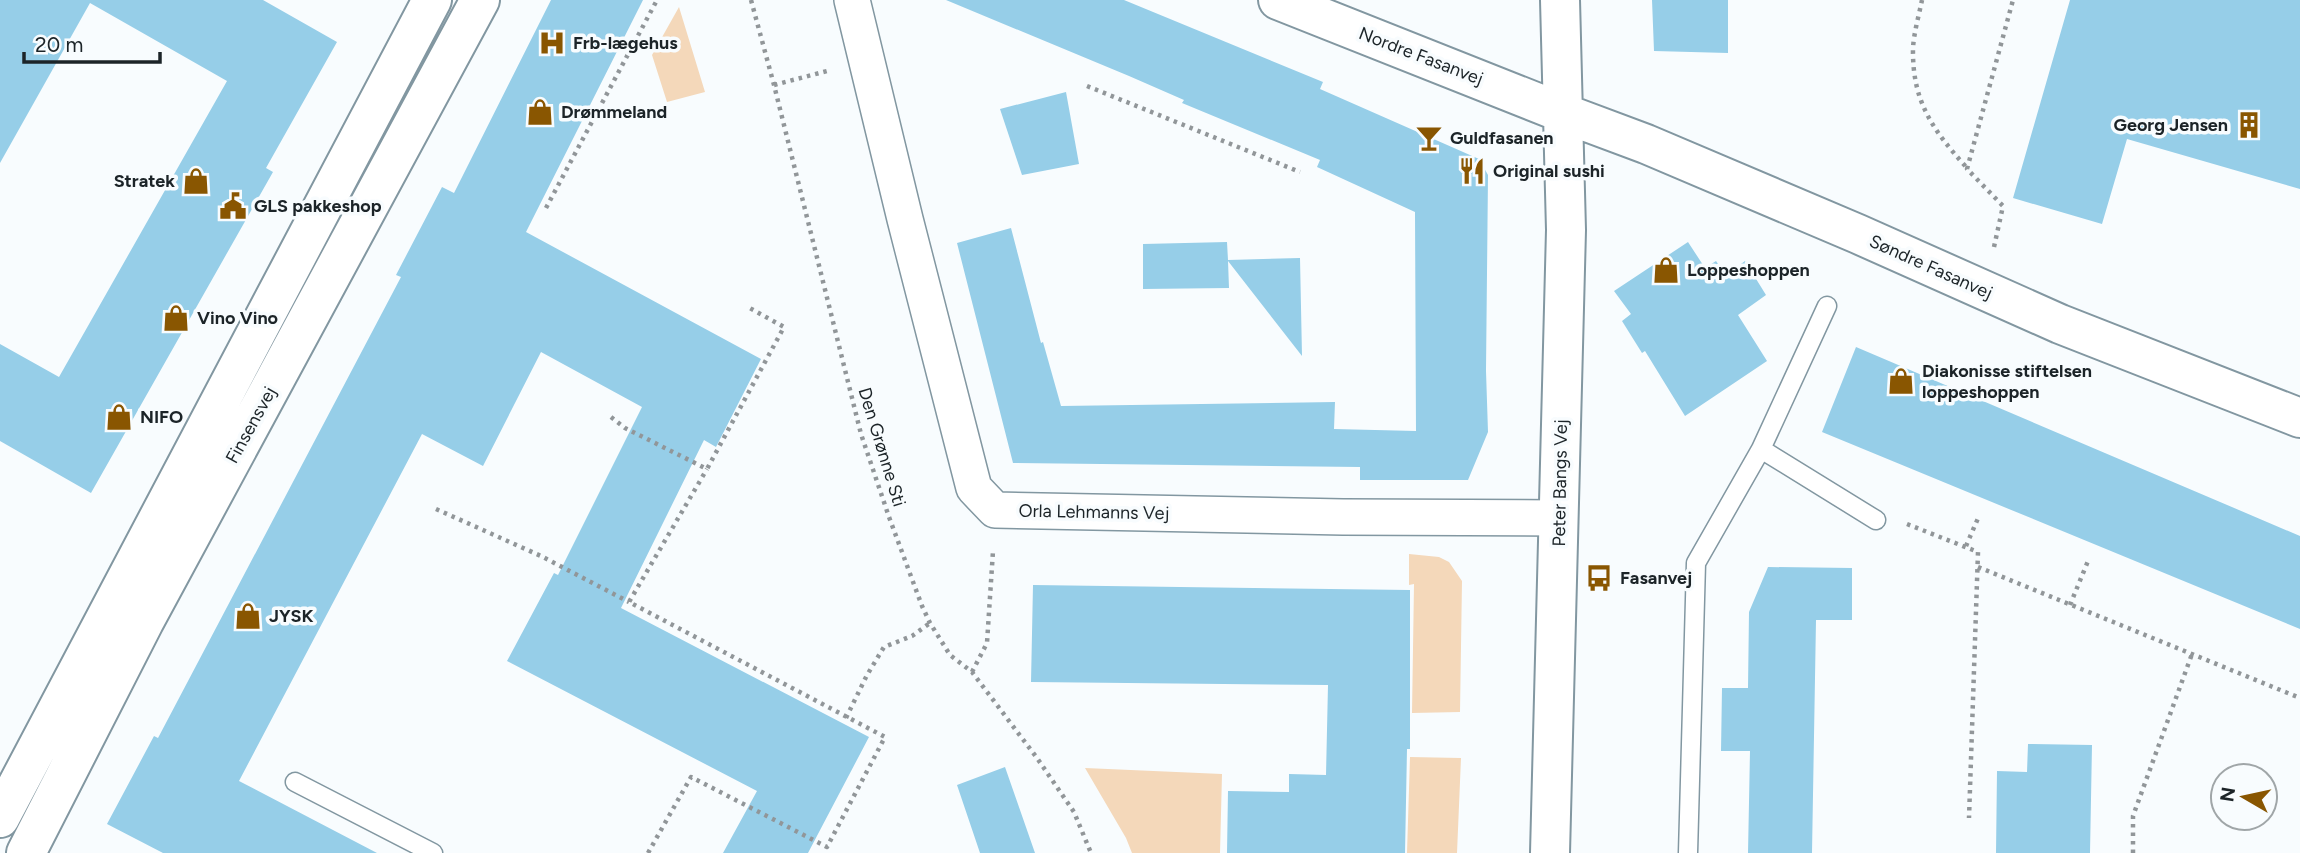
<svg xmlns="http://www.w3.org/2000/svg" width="2300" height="853" viewBox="0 0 2300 853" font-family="Figtree,sans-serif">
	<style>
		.green { fill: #f4d8ba }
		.building { fill: #96cee8 }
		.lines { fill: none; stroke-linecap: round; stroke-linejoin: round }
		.service-casing { stroke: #8297a1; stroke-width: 21 }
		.minor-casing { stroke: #8297a1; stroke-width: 38 }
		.tertiary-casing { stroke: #8297a1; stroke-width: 42 }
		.path { stroke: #919699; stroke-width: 4.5; stroke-dasharray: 3.5 5; stroke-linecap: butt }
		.service { stroke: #fff; stroke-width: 18 }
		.minor { stroke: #fff; stroke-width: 35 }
		.tertiary { stroke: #fff; stroke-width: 38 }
		.labels { text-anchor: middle; stroke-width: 7; stroke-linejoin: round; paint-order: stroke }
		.poi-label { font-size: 18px; font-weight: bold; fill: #1c2428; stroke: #f8fcfe; text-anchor: start }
		.street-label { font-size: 18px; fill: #1c2428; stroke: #f8fcfe }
	</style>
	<rect width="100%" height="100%" fill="#f8fcfe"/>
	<path class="green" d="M 679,7 L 705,92 L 667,102 L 652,55 Z
		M 1409,554 L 1439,557 L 1449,562 L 1462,581 L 1460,712 L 1412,713 L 1414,584 L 1409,585 Z
		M 1410,757 L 1461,758 L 1457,853 L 1407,853 Z
		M 1085,768 L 1222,774 L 1220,853 L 1132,853 L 1126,838 Z"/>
	<path class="building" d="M 0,0 L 263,0 L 337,42 L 266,168 L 273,172 L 91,493 L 0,441 L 0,344 L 59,377 L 227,81 L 90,3 L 0,163 Z
		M 551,0 L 643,0 L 526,232 L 761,359 L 716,447 L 704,440 L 621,608 L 869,737 L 808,853 L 723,853 L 757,791 L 507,661 L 554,573 L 558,575 L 642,407 L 541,352 L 483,466 L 422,434 L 239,781 L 377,853 L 163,853 L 107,824 L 154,736 L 158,738 L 401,277 L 396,275 L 442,187 L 454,193 Z
		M 946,0 L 1124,0 L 1323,82 L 1320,89 L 1479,159 L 1488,175 L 1486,371 L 1488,432 L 1468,480 L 1360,480 L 1360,467 L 1013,463 L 957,243 L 1011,228 L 1041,343 L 1043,342 L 1061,406 L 1335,402 L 1334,429 L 1416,431 L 1415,212 L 1317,167 L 1320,160 L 1182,103 L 1184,100 L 1129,76 Z
		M 1652,0 L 1728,0 L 1728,53 L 1654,51 Z
		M 2070,0 L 2300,0 L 2300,189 L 2127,139 L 2102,224 L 2013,198 Z
		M 1066,92 L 1079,164 L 1022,175 L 1000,109 Z
		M 1227,242 L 1228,260 L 1300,258 L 1302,356 L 1228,261 L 1229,288 L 1143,289 L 1143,244 Z
		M 1688,242 L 1705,268 L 1716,261 L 1726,275 L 1745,261 L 1766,295 L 1738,315 L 1767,361 L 1685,416 L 1645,351 L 1642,353 L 1622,321 L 1631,314 L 1614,291 Z
		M 1856,347 L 2300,536 L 2300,629 L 1822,432 Z
		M 1768,567 L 1852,568 L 1852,620 L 1816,620 L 1812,853 L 1748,853 L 1750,751 L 1721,751 L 1722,688 L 1748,688 L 1749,612 Z
		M 1033,585 L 1410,590 L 1410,749 L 1407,749 L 1405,853 L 1227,853 L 1228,791 L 1289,792 L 1289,774 L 1326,775 L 1328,685 L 1031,682 Z
		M 2028,744 L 2092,745 L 2090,853 L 1996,853 L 1997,771 L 2027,772 Z
		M 1005,767 L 1035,853 L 980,853 L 957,785 Z"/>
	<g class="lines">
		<defs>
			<path id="service" d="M 1761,449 L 1876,520
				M 295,782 L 433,853
				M 1688,853 L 1696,563 L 1761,449 L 1827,306"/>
			<path id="minor" d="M 852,0 L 905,219 L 974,488 L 995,510 L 1343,517 L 1559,518"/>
			<path id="tertiary" d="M 1278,0 L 1563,113 L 1646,144 L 1858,234 L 2060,324 L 2300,418
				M 0,818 L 432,0
				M 26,853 L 144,622 L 480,0
				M 1550,853 L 1566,230 L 1560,0"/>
		</defs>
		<use href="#service" class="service-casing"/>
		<use href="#minor" class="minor-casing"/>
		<use href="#tertiary" class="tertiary-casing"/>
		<path class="path" d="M 751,0 L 774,85 L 861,434 L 889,517 L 922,606 L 930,623 L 950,655 L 972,672 L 1037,758 L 1074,812 L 1091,853
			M 1922,0 C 1919,15 1914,32 1913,48 C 1912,102 1933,130 1967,168
			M 774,85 L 827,71
			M 1087,86 L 1300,172
			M 546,208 L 657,0
			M 1994,247 L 2003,206 L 1967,169 L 2013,0
			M 611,417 L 625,428 L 707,469 L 784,327 L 746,306
			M 436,509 L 541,556 L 629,602
			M 1907,524 L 1978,552 L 1969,818
			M 1966,546 L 1979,516
			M 1978,567 L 2300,698
			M 2070,605 L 2088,561
			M 972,672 L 987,643 L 993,551
			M 846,718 L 867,675 L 884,647 L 912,636 L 930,623
			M 648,853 L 691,777 L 827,847 L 885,737 L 629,602 L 707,469
			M 2133,853 L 2133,816 L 2192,654"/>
		<use href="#service" class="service"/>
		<use href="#minor" class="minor"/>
		<use href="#tertiary" class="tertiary"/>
	</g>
	<defs>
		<symbol id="hospital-bare" viewBox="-9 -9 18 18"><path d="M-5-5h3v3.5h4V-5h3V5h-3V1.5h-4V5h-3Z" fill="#895601" stroke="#f8fcfe" stroke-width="2.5" paint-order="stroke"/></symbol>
		<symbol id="shop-bare" viewBox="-9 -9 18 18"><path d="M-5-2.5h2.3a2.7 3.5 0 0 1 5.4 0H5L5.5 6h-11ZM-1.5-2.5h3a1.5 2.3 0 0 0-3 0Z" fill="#895601" stroke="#f8fcfe" stroke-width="2.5" paint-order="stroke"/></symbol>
		<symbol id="building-bare" viewBox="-9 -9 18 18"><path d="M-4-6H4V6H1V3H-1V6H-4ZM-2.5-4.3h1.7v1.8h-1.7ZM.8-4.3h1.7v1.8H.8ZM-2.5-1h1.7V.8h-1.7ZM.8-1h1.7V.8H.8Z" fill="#895601" stroke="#f8fcfe" stroke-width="2.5" paint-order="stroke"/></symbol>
		<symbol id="bar-bare" viewBox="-9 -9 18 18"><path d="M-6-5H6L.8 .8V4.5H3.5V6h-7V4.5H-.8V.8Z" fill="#895601" stroke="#f8fcfe" stroke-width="2.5" paint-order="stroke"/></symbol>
		<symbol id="restaurant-bare" viewBox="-9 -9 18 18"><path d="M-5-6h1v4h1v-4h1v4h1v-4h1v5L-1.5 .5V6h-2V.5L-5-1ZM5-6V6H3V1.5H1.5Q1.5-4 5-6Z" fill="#895601" stroke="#f8fcfe" stroke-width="2.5" paint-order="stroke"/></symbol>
		<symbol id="civic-bare" viewBox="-9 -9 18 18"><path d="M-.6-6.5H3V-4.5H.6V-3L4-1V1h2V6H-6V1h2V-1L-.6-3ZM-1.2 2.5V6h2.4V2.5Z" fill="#895601" stroke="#f8fcfe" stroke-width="2.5" paint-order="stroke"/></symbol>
		<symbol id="bus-bare" viewBox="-9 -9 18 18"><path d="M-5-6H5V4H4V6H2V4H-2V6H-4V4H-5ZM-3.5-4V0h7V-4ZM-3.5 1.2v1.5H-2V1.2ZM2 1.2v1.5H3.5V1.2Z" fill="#895601" stroke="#f8fcfe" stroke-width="2.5" paint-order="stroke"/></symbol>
	</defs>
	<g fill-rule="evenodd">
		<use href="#hospital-bare" x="533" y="24" width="38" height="38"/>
		<use href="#shop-bare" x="521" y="93" width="38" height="38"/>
		<use href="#building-bare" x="2230" y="106" width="38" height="38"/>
		<use href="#bar-bare" x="1410" y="119" width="38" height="38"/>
		<use href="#restaurant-bare" x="1453" y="152" width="38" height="38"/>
		<use href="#shop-bare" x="177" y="162" width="38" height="38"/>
		<use href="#civic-bare" x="214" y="187" width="38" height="38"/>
		<use href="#shop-bare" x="1647" y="251" width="38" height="38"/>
		<use href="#shop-bare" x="157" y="299" width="38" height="38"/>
		<use href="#shop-bare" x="1882" y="362" width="38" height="38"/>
		<use href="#shop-bare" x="100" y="398" width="38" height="38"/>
		<use href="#bus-bare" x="1580" y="559" width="38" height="38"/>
		<use href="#shop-bare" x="229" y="597" width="38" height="38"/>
	</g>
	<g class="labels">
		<g class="poi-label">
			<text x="573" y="49">Frb-lægehus</text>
			<text x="561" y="118">Drømmeland</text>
			<text x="2228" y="131" text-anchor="end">Georg Jensen</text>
			<text x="1450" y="144">Guldfasanen</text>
			<text x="1493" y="177">Original sushi</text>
			<text x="175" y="187" text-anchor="end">Stratek</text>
			<text x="254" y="212">GLS pakkeshop</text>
			<text x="1687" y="276">Loppeshoppen</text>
			<text x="197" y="324">Vino Vino</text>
			<text x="1922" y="377">Diakonisse stiftelsen<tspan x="1922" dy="21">loppeshoppen</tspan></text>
			<text x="140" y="423">NIFO</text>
			<text x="1620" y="584">Fasanvej</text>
			<text x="269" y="622">JYSK</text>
		</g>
		<g class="street-label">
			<text transform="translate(1421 56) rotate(21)" y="6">Nordre Fasanvej</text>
			<text transform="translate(1931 267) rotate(24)" y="6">Søndre Fasanvej</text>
			<text transform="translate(251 425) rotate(-61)" y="6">Finsensvej</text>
			<text transform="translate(882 447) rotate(73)" y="6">Den Grønne Sti</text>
			<text transform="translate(1560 483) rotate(-89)" y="6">Peter Bangs Vej</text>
			<text transform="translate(1094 512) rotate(1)" y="6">Orla Lehmanns Vej</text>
		</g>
	</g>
	<g transform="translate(2244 797) rotate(279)"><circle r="33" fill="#f8fcfe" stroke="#a0a6a8" stroke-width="2"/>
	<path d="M0-5L12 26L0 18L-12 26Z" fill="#895601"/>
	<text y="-10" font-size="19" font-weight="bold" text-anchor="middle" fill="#1c2428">N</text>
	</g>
	<path d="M24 52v10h136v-10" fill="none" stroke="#1c2428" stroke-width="3.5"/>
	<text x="35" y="52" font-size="21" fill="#1c2428" stroke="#f8fcfe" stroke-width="5" paint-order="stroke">20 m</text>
</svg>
